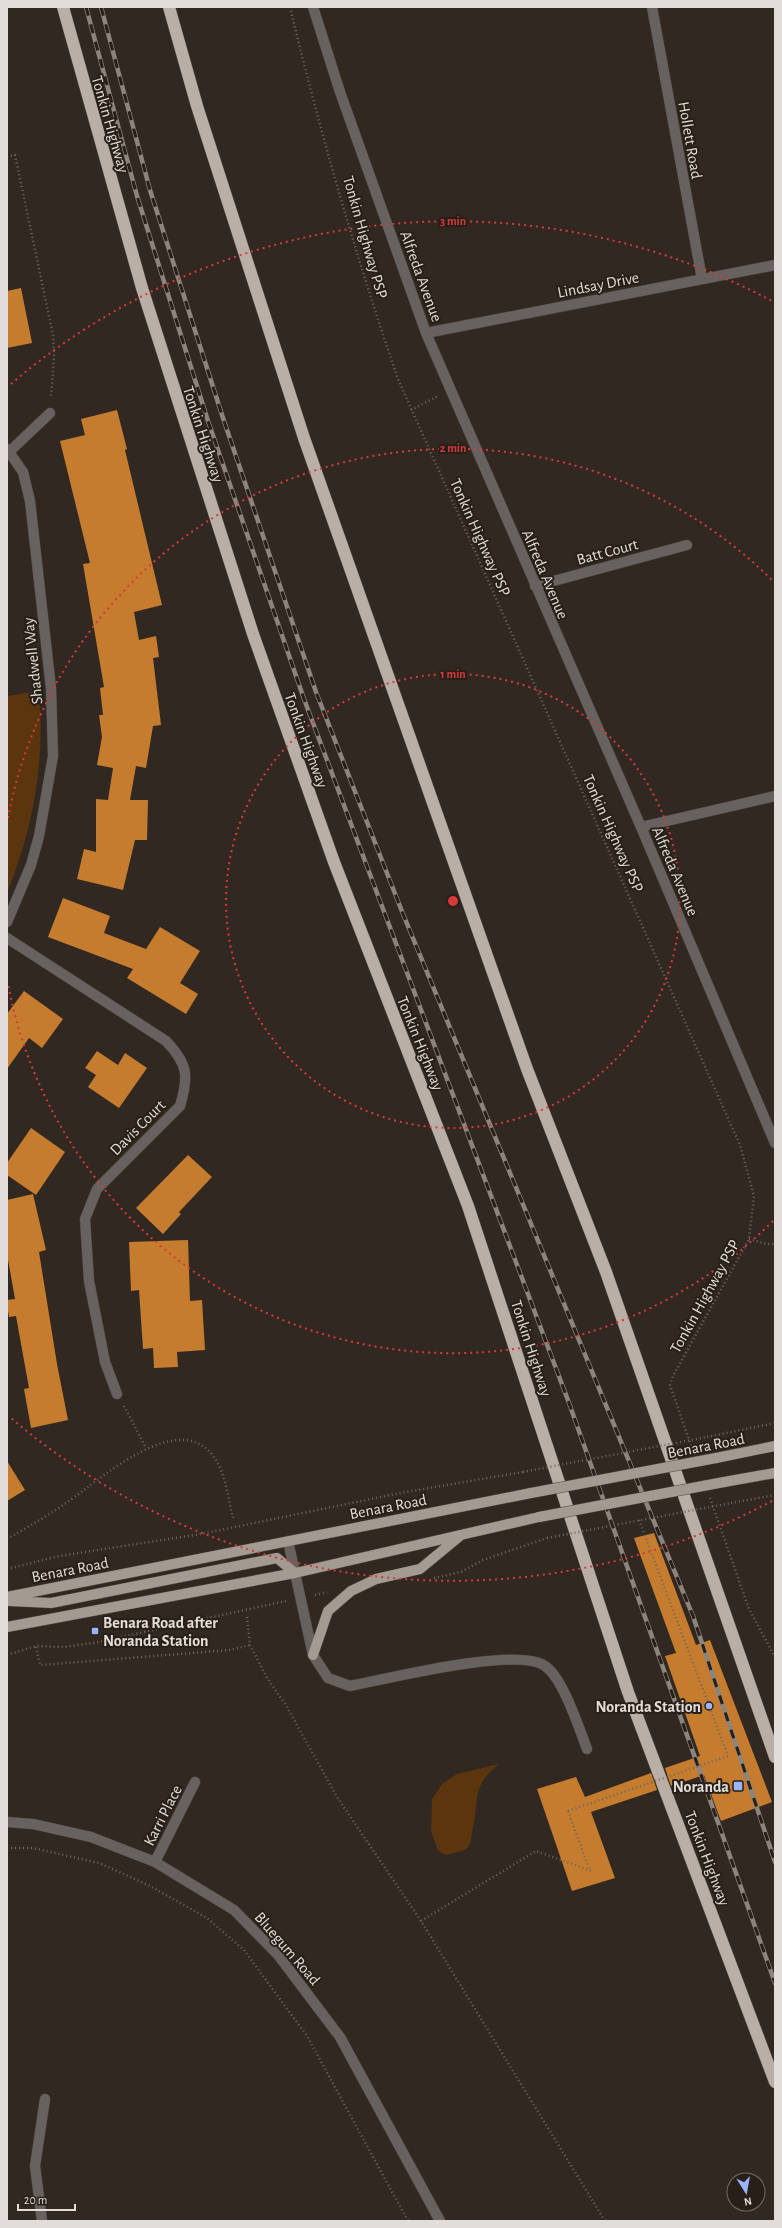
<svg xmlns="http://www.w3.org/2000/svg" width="782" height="2228" viewBox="0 0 782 2228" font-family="'Alegreya Sans',sans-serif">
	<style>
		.green { fill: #5a350e }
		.building { fill: #c57c2f }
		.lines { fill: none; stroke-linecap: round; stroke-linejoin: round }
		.minor-casing { stroke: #4d463e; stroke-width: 11 }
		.major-casing { stroke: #4d463e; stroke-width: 11 }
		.highway-casing { stroke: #4d463e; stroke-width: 13 }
		.path { stroke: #6e6760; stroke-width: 2.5; stroke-dasharray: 1 3; stroke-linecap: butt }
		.minor { stroke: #67625f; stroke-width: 10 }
		.major { stroke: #a39a92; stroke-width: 10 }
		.highway { stroke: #baafa6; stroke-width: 12 }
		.rail-casing { stroke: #8c857f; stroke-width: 4.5 }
		.rail { stroke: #271f18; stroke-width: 3; stroke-dasharray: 9; stroke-linecap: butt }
		.major-bridge-casing { stroke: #4d463e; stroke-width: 11; stroke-linecap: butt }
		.path-bridge { stroke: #6e6760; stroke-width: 2.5; stroke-dasharray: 1 3; stroke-linecap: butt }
		.major-bridge { stroke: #a39a92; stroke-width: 10 }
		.ring { fill: none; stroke: #d73a3a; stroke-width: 2; stroke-dasharray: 2 4 }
		.poi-dot { fill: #9cb4fd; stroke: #271f18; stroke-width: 1.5 }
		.labels { text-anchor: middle; stroke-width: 4; stroke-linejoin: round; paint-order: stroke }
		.street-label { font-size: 16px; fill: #e2ddd8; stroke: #271f18 }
		.poi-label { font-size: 16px; font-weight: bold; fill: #e2ddd8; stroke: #271f18; text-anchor: end }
		.centre { fill: #d73a3a; stroke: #271f18; stroke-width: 2 }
		.ring-label { font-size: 12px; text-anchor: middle; font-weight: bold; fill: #d73a3a; stroke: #271f18; stroke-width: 4; stroke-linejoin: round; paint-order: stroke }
	</style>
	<rect width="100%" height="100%" fill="#312921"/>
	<path class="green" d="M 39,691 C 45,762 34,826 7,893 L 7,696 Z
		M 499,1764 C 470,1786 480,1802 472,1833 C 471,1839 471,1844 467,1848 C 463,1852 452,1853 446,1855 L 438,1851 L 431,1831 L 432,1799 L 442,1784 L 457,1774 Z"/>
	<path class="building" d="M 21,288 L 32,343 L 7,348 L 7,291 Z
		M 117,410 L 127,449 L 125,450 L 162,605 L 134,612 L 139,640 L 156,636 L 159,657 L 153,658 L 161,725 L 153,726 L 146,768 L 136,766 L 130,800 L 148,800 L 147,840 L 135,840 L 123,890 L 77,879 L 84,849 L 96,852 L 96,799 L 108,800 L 113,768 L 97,765 L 102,737 L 99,715 L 103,715 L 100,688 L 104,687 L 83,564 L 90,563 L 60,441 L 85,435 L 81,419 Z
		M 63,898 L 110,916 L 104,933 L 146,949 L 160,927 L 200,951 L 180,983 L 198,994 L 186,1014 L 127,978 L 133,969 L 48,937 Z
		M 24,991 L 63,1019 L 42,1048 L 29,1038 L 7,1069 L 7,1014 Z
		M 97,1051 L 118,1065 L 125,1053 L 147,1068 L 119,1108 L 88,1087 L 96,1075 L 85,1068 Z
		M 31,1128 L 65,1152 L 36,1195 L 7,1175 L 7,1163 Z
		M 188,1155 L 212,1177 L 179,1212 L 181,1214 L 163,1234 L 136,1208 Z
		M 33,1194 L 46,1250 L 39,1252 L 57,1364 L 68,1420 L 31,1428 L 24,1389 L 29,1388 L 16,1316 L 9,1317 L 7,1304 L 7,1300 L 15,1299 L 7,1254 L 7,1200 Z
		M 188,1240 L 190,1301 L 202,1300 L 205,1350 L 177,1352 L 178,1367 L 154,1368 L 153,1348 L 143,1349 L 139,1290 L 131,1291 L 129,1242 Z
		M 7,1461 L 25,1490 L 7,1501 Z
		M 654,1533 L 696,1645 L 710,1640 L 772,1802 L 721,1821 L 704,1775 L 671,1786 L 665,1768 L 700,1756 L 665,1656 L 676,1653 L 634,1538 Z
		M 651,1773 L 657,1790 L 591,1812 L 615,1878 L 572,1891 L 537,1789 L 576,1777 L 585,1797 Z"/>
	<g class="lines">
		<defs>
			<path id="minor" d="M 313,7 L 340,92 L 426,333 L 641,827 L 775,1143
				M 652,7 L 702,279
				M 426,333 L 775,265
				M 7,449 L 23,472 L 30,501 L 51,688 L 53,756 L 39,836 L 31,865 L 7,922
				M 10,451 L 50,413
				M 535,586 L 687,545
				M 641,827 L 775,796
				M 7,938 L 166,1041 C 188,1064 189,1076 180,1106 L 97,1189 L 85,1219 L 89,1281 L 105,1362 L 117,1394
				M 288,1541 L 313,1655 L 328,1678 L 350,1686 C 387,1679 517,1646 545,1666 C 563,1678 579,1728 587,1749
				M 7,1822 L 33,1824 L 91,1837 L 155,1862 L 234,1910 L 278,1955 L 340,2037 L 440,2221
				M 155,1862 L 195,1782
				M 42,2221 L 35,2166 L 45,2099"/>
			<path id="major" d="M 716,1458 L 775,1446
				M 724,1482 L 775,1473
				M 7,1597 L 531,1493
				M 9,1601 L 51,1603 L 277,1558 L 295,1573
				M 7,1627 L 295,1573 L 539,1517
				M 313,1655 L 328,1611 L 351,1591 L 376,1579 L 420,1569 L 460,1536"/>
			<path id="highway" d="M 63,7 L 142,288 L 253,634 L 334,862 L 468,1206 L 628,1692 L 775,2082
				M 169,7 L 197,106 L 304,438 L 527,1069 L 606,1272 L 775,1757"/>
		</defs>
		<use href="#minor" class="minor-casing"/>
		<use href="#major" class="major-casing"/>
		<use href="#highway" class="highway-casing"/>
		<path class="path" d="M 290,7 C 320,132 356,257 398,379 L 740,1145 L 754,1196 L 749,1239 L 673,1376 L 670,1385 L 692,1448
			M 7,157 L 15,155 L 53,335 L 54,356 L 51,398
			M 411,410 L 438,396
			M 749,1239 L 766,1244 L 775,1244
			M 124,1406 L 146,1448
			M 707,1437 L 775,1423
			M 710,1498 L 749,1609 L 775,1657
			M 731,1503 L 775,1495
			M 639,1520 L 728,1756
			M 7,1539 C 28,1527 49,1515 69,1501 C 102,1478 179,1408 214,1457 C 226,1474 228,1499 233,1518
			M 7,1569 L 59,1556 L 201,1534 L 400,1493 L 523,1472
			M 434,1578 L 461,1572 L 483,1560 L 547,1538
			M 315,1595 L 327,1592
			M 247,1617 L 250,1645 L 266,1676 L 287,1707 L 337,1797 L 421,1921 L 605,2221
			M 36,1647 L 40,1665 L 53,1664 L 230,1650 L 250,1645
			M 7,1655 L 36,1646 L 63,1647 L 94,1643 L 286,1601
			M 568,1811 L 590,1871
			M 7,1848 L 33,1848 L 99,1863 L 148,1885 L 207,1918 L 244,1950 L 307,2036 L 408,2221
			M 421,1921 L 536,1851 L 591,1871"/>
		<use href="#minor" class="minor"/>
		<use href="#major" class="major"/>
		<use href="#highway" class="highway"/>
		<defs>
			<path id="rail" d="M 86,7 L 137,196 L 208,421 L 304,699 L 569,1403 L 775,1983
				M 101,7 L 150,190 L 223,418 L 316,692 L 403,914 L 693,1616 L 775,1862"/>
		</defs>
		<use href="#rail" class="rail-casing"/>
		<use href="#rail" class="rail"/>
		<defs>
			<path id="major-bridge" d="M 531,1493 L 716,1458
				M 539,1517 L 724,1482"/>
		</defs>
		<use href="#major-bridge" class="major-bridge-casing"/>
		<path class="path-bridge" d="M 523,1472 L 707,1437
			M 547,1538 L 731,1503
			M 568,1811 L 728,1756"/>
		<use href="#major-bridge" class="major-bridge"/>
	</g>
	<g class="ring">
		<circle cx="453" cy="901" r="227"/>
		<path d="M773 1221A453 453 0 0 1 8 984M8 818A453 453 0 0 1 773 581"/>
		<path d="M772 1501A680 680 0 0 1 11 1418M11 384A680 680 0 0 1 772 301"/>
	</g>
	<g class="poi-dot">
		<rect x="91" y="1627" width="8" height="8" rx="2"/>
		<circle cx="709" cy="1706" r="4"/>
		<rect x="733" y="1781" width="10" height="10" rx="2"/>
	</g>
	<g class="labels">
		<g class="street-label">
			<text transform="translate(111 124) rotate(74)" y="6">Tonkin Highway</text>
			<text transform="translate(691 140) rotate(80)" y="6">Hollett Road</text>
			<text transform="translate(366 237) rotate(74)" y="6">Tonkin Highway PSP</text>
			<text transform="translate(422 276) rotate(70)" y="6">Alfreda Avenue</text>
			<text transform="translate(598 284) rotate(-11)" y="6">Lindsay Drive</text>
			<text transform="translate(204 434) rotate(72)" y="6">Tonkin Highway</text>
			<text transform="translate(481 537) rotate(66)" y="6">Tonkin Highway PSP</text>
			<text transform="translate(607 551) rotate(-15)" y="6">Batt Court</text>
			<text transform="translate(546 574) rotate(67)" y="6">Alfreda Avenue</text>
			<text transform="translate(32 661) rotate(-96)" y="6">Shadwell Way</text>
			<text transform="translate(307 740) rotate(70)" y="6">Tonkin Highway</text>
			<text transform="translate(614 833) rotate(66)" y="6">Tonkin Highway PSP</text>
			<text transform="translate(676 871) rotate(67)" y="6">Alfreda Avenue</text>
			<text transform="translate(421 1043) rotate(68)" y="6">Tonkin Highway</text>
			<text transform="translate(137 1127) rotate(-45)" y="6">Davis Court</text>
			<text transform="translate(704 1296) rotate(-61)" y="6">Tonkin Highway PSP</text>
			<text transform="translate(532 1348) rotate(72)" y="6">Tonkin Highway</text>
			<text transform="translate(706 1445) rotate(-11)" y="6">Benara Road</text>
			<text transform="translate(388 1506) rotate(-11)" y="6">Benara Road</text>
			<text transform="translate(70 1569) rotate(-11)" y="6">Benara Road</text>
			<text transform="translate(162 1815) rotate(-63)" y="6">Karri Place</text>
			<text transform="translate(708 1858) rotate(69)" y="6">Tonkin Highway</text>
			<text transform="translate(288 1948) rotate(49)" y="6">Bluegum Road</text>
		</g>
		<g class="poi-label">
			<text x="103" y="1628" text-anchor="start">Benara Road after<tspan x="103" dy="18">Noranda Station</tspan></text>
			<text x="701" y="1712">Noranda Station</text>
			<text x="729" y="1792">Noranda</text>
		</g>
	</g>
	<circle cx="453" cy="901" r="6" class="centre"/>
	<g class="ring-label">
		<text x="453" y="225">3 min</text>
		<text x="453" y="452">2 min</text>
		<text x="453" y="678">1 min</text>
	</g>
	<rect width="782" height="2228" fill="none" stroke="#e2ddd8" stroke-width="16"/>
	<g transform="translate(746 2192) rotate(169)"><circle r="19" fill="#271f18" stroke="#726b65"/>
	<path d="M0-3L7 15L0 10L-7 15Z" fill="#9cb4fd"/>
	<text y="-6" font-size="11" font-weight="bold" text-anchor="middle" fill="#e2ddd8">N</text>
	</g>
	<path d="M18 2204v6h57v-6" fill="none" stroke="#e2ddd8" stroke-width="2"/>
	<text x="24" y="2204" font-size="12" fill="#e2ddd8" stroke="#271f18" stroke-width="3" paint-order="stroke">20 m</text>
</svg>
